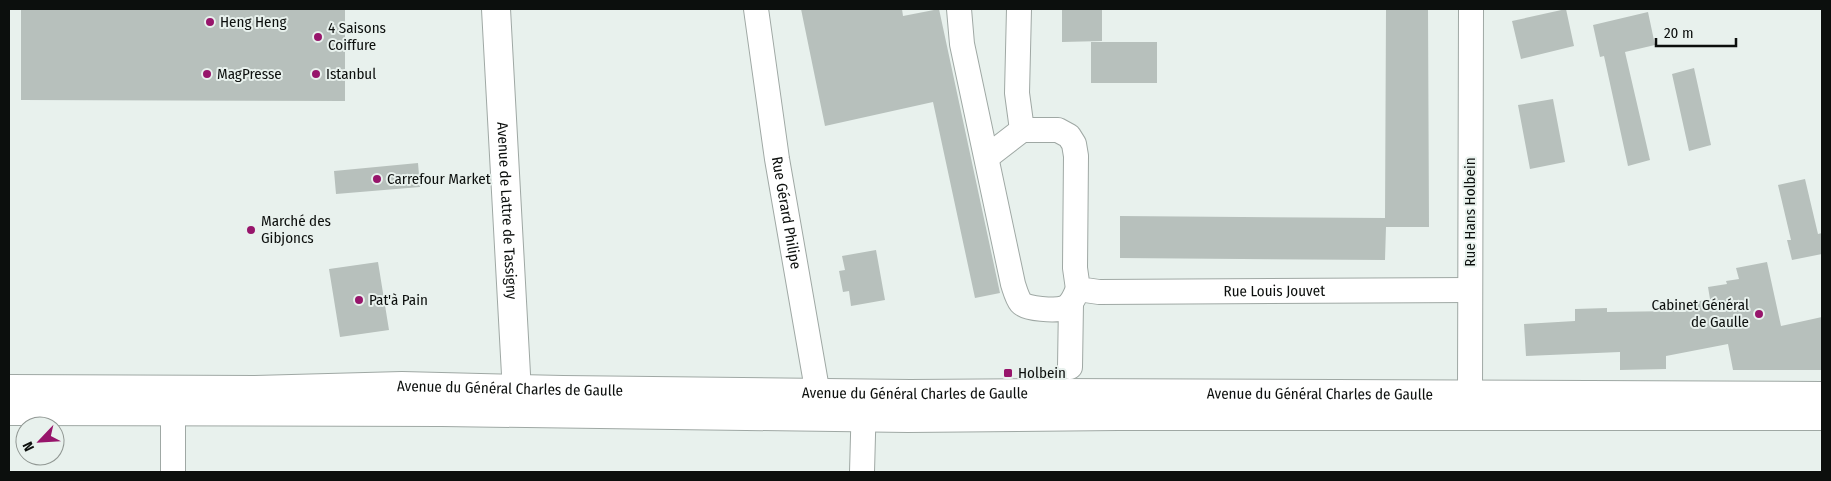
<svg xmlns="http://www.w3.org/2000/svg" width="1831" height="481" viewBox="0 0 1831 481" font-family="'Fira Sans Condensed',sans-serif">
	<style>
		.building { fill: #b7c0bc }
		.lines { fill: none; stroke-linecap: round; stroke-linejoin: round }
		.minor-casing { stroke: #9fa8a4; stroke-width: 26 }
		.secondary-casing { stroke: #9fa8a4; stroke-width: 30 }
		.primary-casing { stroke: #9fa8a4; stroke-width: 30 }
		.minor { stroke: #fff; stroke-width: 24 }
		.secondary { stroke: #fff; stroke-width: 28 }
		.primary { stroke: #fff; stroke-width: 28 }
		.poi-dot { fill: #97156b; stroke: #e8f1ed; stroke-width: 2 }
		.labels { text-anchor: middle; stroke-width: 4; stroke-linejoin: round; paint-order: stroke }
		.poi-label { font-size: 15px; fill: #0c0f0d; stroke: #e8f1ed; text-anchor: start }
		.street-label { font-size: 15px; fill: #0c0f0d; stroke: #e8f1ed }
	</style>
	<rect width="100%" height="100%" fill="#e8f1ed"/>
	<path class="building" d="M 21,9 L 345,9 L 345,101 L 21,100 Z
		M 801,9 L 902,9 L 903,16 L 939,9 L 1000,293 L 975,298 L 933,102 L 825,126 Z
		M 1062,9 L 1102,9 L 1102,41 L 1062,42 Z
		M 1386,9 L 1428,9 L 1429,227 L 1386,227 L 1385,260 L 1120,258 L 1120,216 L 1385,218 Z
		M 1566,9 L 1574,46 L 1521,59 L 1512,21 Z
		M 1648,12 L 1655,45 L 1625,52 L 1650,160 L 1628,166 L 1604,56 L 1600,57 L 1593,25 Z
		M 1091,42 L 1157,42 L 1157,83 L 1091,83 Z
		M 1694,68 L 1711,145 L 1689,151 L 1672,74 Z
		M 1553,99 L 1565,162 L 1530,169 L 1518,105 Z
		M 418,163 L 420,187 L 336,194 L 334,171 Z
		M 1805,179 L 1818,234 L 1822,233 L 1822,254 L 1792,260 L 1787,240 L 1791,240 L 1778,185 Z
		M 876,250 L 885,300 L 851,306 L 849,291 L 843,292 L 839,271 L 845,270 L 842,256 Z
		M 378,262 L 389,330 L 340,337 L 329,269 Z
		M 1767,262 L 1781,326 L 1822,317 L 1822,370 L 1733,370 L 1728,344 L 1666,356 L 1666,369 L 1620,370 L 1620,352 L 1526,356 L 1524,324 L 1575,321 L 1575,309 L 1607,308 L 1607,312 L 1676,311 L 1675,306 L 1710,299 L 1708,287 L 1727,284 L 1726,281 L 1739,279 L 1736,268 Z"/>
	<g class="lines">
		<defs>
			<g id="minor">
				<path id="s1" d="M 756,9 L 777,159 L 821,412"/>
				<path d="M 959,9 L 962,44 L 1013,284 C 1015,290 1017,298 1021,303 C 1026,309 1056,311 1064,308 C 1072,305 1075,295 1078,289"/>
				<path d="M 1019,9 L 1017,93 L 1022,130"/>
				<path d="M 1471,9 L 1470,394 L 1472,412"/>
				<path id="s2" d="M 987,157 L 1022,130 L 1058,130 L 1069,136 L 1074,144 L 1076,156 L 1075,268 L 1078,289 L 1099,292 L 1470,290"/>
				<path d="M 1070,367 L 1071,303"/>
				<path d="M 173,472 L 173,394"/>
				<path d="M 862,472 L 864,399"/>
			</g>
			<g id="secondary">
				<path id="s3" d="M 496,9 L 518,411"/>
			</g>
			<g id="primary">
				<path id="s4" d="M 9,389 L 255,390 L 402,386 L 563,390 L 910,394 L 1055,393 L 1822,396"/>
				<path d="M 9,411 L 442,412 L 908,418 L 1118,416 L 1822,416"/>
			</g>
		</defs>
		<use href="#minor" class="minor-casing"/>
		<use href="#secondary" class="secondary-casing"/>
		<use href="#primary" class="primary-casing"/>
		<use href="#minor" class="minor"/>
		<use href="#secondary" class="secondary"/>
		<use href="#primary" class="primary"/>
	</g>
	<g class="poi-dot">
		<circle cx="210" cy="22" r="5"/>
		<circle cx="318" cy="37" r="5"/>
		<circle cx="207" cy="74" r="5"/>
		<circle cx="316" cy="74" r="5"/>
		<circle cx="377" cy="179" r="5"/>
		<circle cx="251" cy="230" r="5"/>
		<circle cx="359" cy="300" r="5"/>
		<circle cx="1759" cy="314" r="5"/>
		<rect x="1003" y="368" width="10" height="10" rx="2.5"/>
	</g>
	<g class="labels">
		<g class="poi-label">
			<text x="220" y="27">Heng Heng</text>
			<text x="328" y="33">4 Saisons<tspan x="328" dy="17">Coiffure</tspan></text>
			<text x="217" y="79">MagPresse</text>
			<text x="326" y="79">Istanbul</text>
			<text x="387" y="184">Carrefour Market</text>
			<text x="261" y="226">Marché des<tspan x="261" dy="17">Gibjoncs</tspan></text>
			<text x="369" y="305">Pat'à Pain</text>
			<text x="1749" y="310" text-anchor="end">Cabinet Général<tspan x="1749" dy="17">de Gaulle</tspan></text>
			<text x="1018" y="378">Holbein</text>
		</g>
		<g class="street-label">
			<text dy="5" stroke="none"><textPath href="#s3" startOffset="202">Avenue de Lattre de Tassigny</textPath></text>
			<text transform="translate(1470 212) rotate(-90)" y="5">Rue Hans Holbein</text>
			<text dy="5" stroke="none"><textPath href="#s1" startOffset="206">Rue Gérard Philipe</textPath></text>
			<text dy="5" stroke="none"><textPath href="#s2" startOffset="444">Rue Louis Jouvet</textPath></text>
			<text dy="5" stroke="none"><textPath href="#s4" startOffset="501">Avenue du Général Charles de Gaulle</textPath></text>
			<text dy="5" stroke="none"><textPath href="#s4" startOffset="906">Avenue du Général Charles de Gaulle</textPath></text>
			<text dy="5" stroke="none"><textPath href="#s4" startOffset="1311">Avenue du Général Charles de Gaulle</textPath></text>
		</g>
	</g>
	<rect width="1831" height="481" fill="none" stroke="#0c0f0d" stroke-width="20"/>
	<g transform="translate(40 441) rotate(245)"><circle r="24" fill="#e8f1ed" stroke="#909793"/>
	<path d="M0-4L9 19L0 12L-9 19Z" fill="#97156b"/>
	<text y="-8" font-size="14" font-weight="bold" text-anchor="middle" fill="#0c0f0d">N</text>
	</g>
	<path d="M1656 38v8h80v-8" fill="none" stroke="#0c0f0d" stroke-width="2.5"/>
	<text x="1664" y="38" font-size="15" fill="#0c0f0d" stroke="#e8f1ed" stroke-width="4" paint-order="stroke">20 m</text>
</svg>
